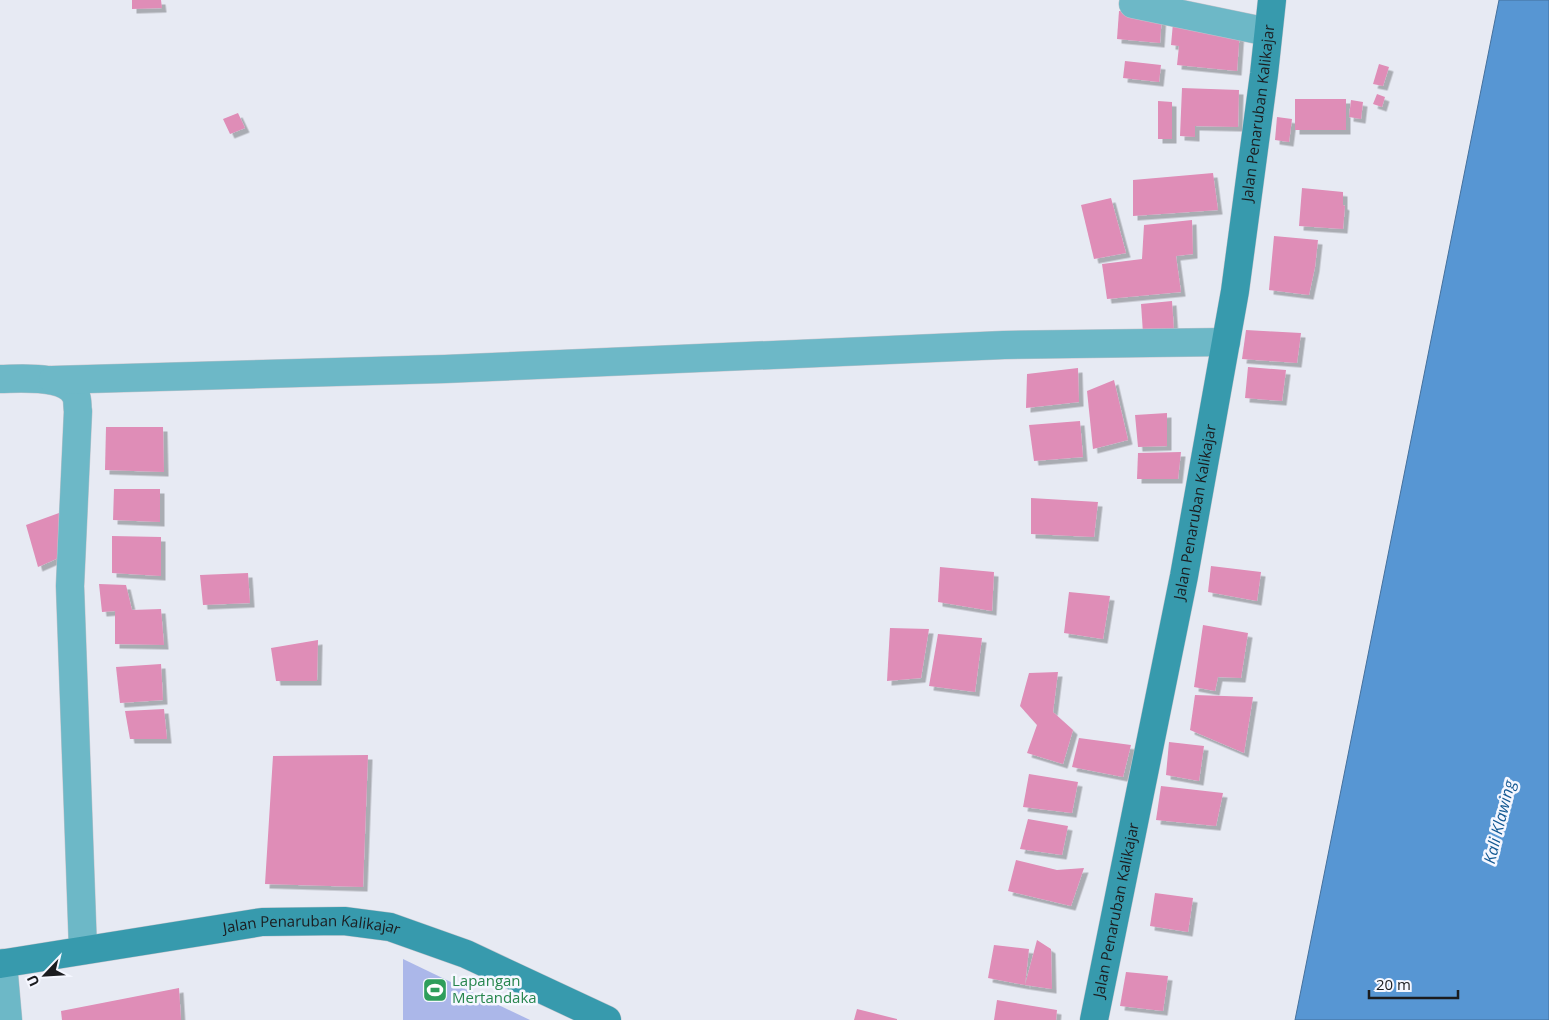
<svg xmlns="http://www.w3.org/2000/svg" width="1549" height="1020" font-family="'Open Sans',sans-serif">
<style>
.green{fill:#abb7e9}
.water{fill:#5796d3;stroke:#45719d}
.building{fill:#df8db7;filter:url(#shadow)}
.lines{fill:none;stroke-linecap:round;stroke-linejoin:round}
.street-casing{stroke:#c2c5cd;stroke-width:29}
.secondary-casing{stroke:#c2c5cd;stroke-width:29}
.street{stroke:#6db8c7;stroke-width:28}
.secondary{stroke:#379aad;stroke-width:28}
.labels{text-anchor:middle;stroke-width:5;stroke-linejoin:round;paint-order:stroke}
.street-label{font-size:15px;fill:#1b1c1f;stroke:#f5f7ff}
.leisure-label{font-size:15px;fill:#27864d;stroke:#f5f7ff;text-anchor:start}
.water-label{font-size:16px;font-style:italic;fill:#135892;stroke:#f5f7ff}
</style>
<defs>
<filter id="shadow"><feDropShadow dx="4.5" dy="4.5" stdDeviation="0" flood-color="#0004"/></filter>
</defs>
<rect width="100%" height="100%" fill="#e7eaf3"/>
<path class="green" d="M403,959L530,1020H403Z"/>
<path class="water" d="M1499,0H1549V1020H1295Z"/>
<g class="building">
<path d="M132,0H161L162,8L132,9Z"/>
<path d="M1119,11L1162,14L1160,43L1117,39Z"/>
<path d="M1173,23L1240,30L1237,71L1177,65L1179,46L1171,45Z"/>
<path d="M1125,61L1161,65L1159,82L1123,78Z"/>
<path d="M1379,64L1389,67L1383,86L1373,84Z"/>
<path d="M1182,88L1239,90L1238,127L1195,126V137L1180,136Z"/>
<path d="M1377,94L1385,97L1382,107L1373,104Z"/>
<rect x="1295" y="99" width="51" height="31"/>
<path d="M1351,100L1363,102L1361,119L1349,117Z"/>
<path d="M1158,101L1172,102V139H1158Z"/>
<path d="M238,113L245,128L230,134L223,119Z"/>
<path d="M1277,117L1292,119L1289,142L1275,140Z"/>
<path d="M1213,173L1218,210L1133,216V180Z"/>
<path d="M1302,188L1343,192V205L1345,206L1343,229L1299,226Z"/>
<path d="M1111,198L1126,253L1094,259L1081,205Z"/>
<path d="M1192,220L1193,254L1176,256L1181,292L1107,299L1102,264L1142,259L1144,225Z"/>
<path d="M1274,236L1318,240L1315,267L1309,295L1269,290Z"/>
<path d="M1172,301L1174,332L1143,333L1141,304Z"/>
<path d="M1246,330L1301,333L1297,363L1242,359Z"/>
<path d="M1248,367L1286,370L1282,401L1245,398Z"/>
<path d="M1078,368L1079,402L1026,408L1027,374Z"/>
<path d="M1114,380L1128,440L1093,449L1087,391Z"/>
<path d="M1167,413V446L1138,447L1135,415Z"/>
<path d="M1080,421L1083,457L1034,461L1029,425Z"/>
<path d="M106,427H163L164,472L105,470Z"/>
<path d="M1181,452L1178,479H1137L1138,453Z"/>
<path d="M114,489H160V522L113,520Z"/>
<path d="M1031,498L1098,502L1094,537L1031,534Z"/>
<path d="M59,513L72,552L38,567L26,525Z"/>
<path d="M112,536L161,537V576L112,573Z"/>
<path d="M1211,566L1261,572L1257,601L1208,592Z"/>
<path d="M940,567L994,572L992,611L938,602Z"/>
<path d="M248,573L250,603L203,605L200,575Z"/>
<path d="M99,584L126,585L132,610L161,609L164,645L115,644V611L102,612Z"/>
<path d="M1069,592L1110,596L1103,639L1064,633Z"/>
<path d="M1203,625L1248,633L1241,678L1218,677L1215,691L1194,687Z"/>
<path d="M890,628L929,629L921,678L887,681Z"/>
<path d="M938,634L982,638L975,692L929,686Z"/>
<path d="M318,640L317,681H276L271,648Z"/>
<path d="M161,664L163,700L120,703L116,667Z"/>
<path d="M1058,672L1053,712L1073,730L1063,764L1027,753L1037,725L1020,706L1029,673Z"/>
<path d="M1195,695L1253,697L1244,753L1190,730Z"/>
<path d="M164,709L167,739H130L125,711Z"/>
<path d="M1079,738L1131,745L1123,777L1072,767Z"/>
<path d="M1169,742L1204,746L1199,781L1166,775Z"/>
<path d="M368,755L363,887L265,884L273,756Z"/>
<path d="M1029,774L1078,782L1072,813L1023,807Z"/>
<path d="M1161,786L1223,793L1216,826L1156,820Z"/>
<path d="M1028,819L1068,826L1062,855L1020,849Z"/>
<path d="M1016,860L1057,870L1084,868L1071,906L1008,891Z"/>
<path d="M1155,893L1193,898L1188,932L1150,926Z"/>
<path d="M1037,940L1051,949L1052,989L1025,985L988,978L994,945L1029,949L1025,985Z"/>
<path d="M1126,972L1168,976L1163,1011L1120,1006Z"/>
<path d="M179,988L181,1020H62L61,1011Z"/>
<path d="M997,1000L1057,1010L1056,1020H994Z"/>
<path d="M857,1009L897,1019V1020H854Z"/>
</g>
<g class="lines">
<defs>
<g id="street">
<path d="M1133,4L1268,32"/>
<path d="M0,379C20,379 66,374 76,396C78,400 77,407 78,411L70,586L83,950"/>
<path d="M53,380L445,369L1004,345L1226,342"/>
<path d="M3,963L8,1020"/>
</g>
<g id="secondary">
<path id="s1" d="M0,964L262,922L344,921L390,927L466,954L607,1020"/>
<path id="s2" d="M1094,1020L1184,576L1235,291L1264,74L1272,0"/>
</g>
</defs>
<use href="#street" class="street-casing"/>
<use href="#secondary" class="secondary-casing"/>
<use href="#street" class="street"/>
<use href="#secondary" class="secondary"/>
</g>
<defs>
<symbol id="stadium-square" viewBox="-11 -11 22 22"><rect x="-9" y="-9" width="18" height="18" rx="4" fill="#2e9e5b" stroke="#f5f7ff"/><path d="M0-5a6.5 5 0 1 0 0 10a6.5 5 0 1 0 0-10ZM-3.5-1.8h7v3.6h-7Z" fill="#fff"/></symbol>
</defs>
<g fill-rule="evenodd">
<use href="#stadium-square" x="421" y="976" width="28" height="28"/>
</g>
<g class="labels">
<g class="street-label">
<text dy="5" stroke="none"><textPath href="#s2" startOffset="922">Jalan Penaruban Kalikajar</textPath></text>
<text dy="5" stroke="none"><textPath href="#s2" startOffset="518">Jalan Penaruban Kalikajar</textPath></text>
<text dy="5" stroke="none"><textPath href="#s2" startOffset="112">Jalan Penaruban Kalikajar</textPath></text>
<text dy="5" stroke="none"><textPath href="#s1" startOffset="315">Jalan Penaruban Kalikajar</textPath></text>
</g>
<g class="leisure-label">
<text x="452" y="986">Lapangan<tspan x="452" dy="17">Mertandaka</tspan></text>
</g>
<g class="water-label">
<text transform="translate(1499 822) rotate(-76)" y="6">Kali Klawing</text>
</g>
</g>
<g transform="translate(45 975) rotate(245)" stroke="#f5f7ff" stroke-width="4" paint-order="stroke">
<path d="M0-4L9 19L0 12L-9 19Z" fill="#1b1c1f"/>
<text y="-8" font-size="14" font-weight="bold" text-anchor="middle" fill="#1b1c1f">U</text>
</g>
<path d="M1369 990v8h89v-8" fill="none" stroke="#1b1c1f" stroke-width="2.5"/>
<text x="1376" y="990" font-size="15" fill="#1b1c1f" stroke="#f5f7ff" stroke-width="4" paint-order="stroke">20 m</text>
</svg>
